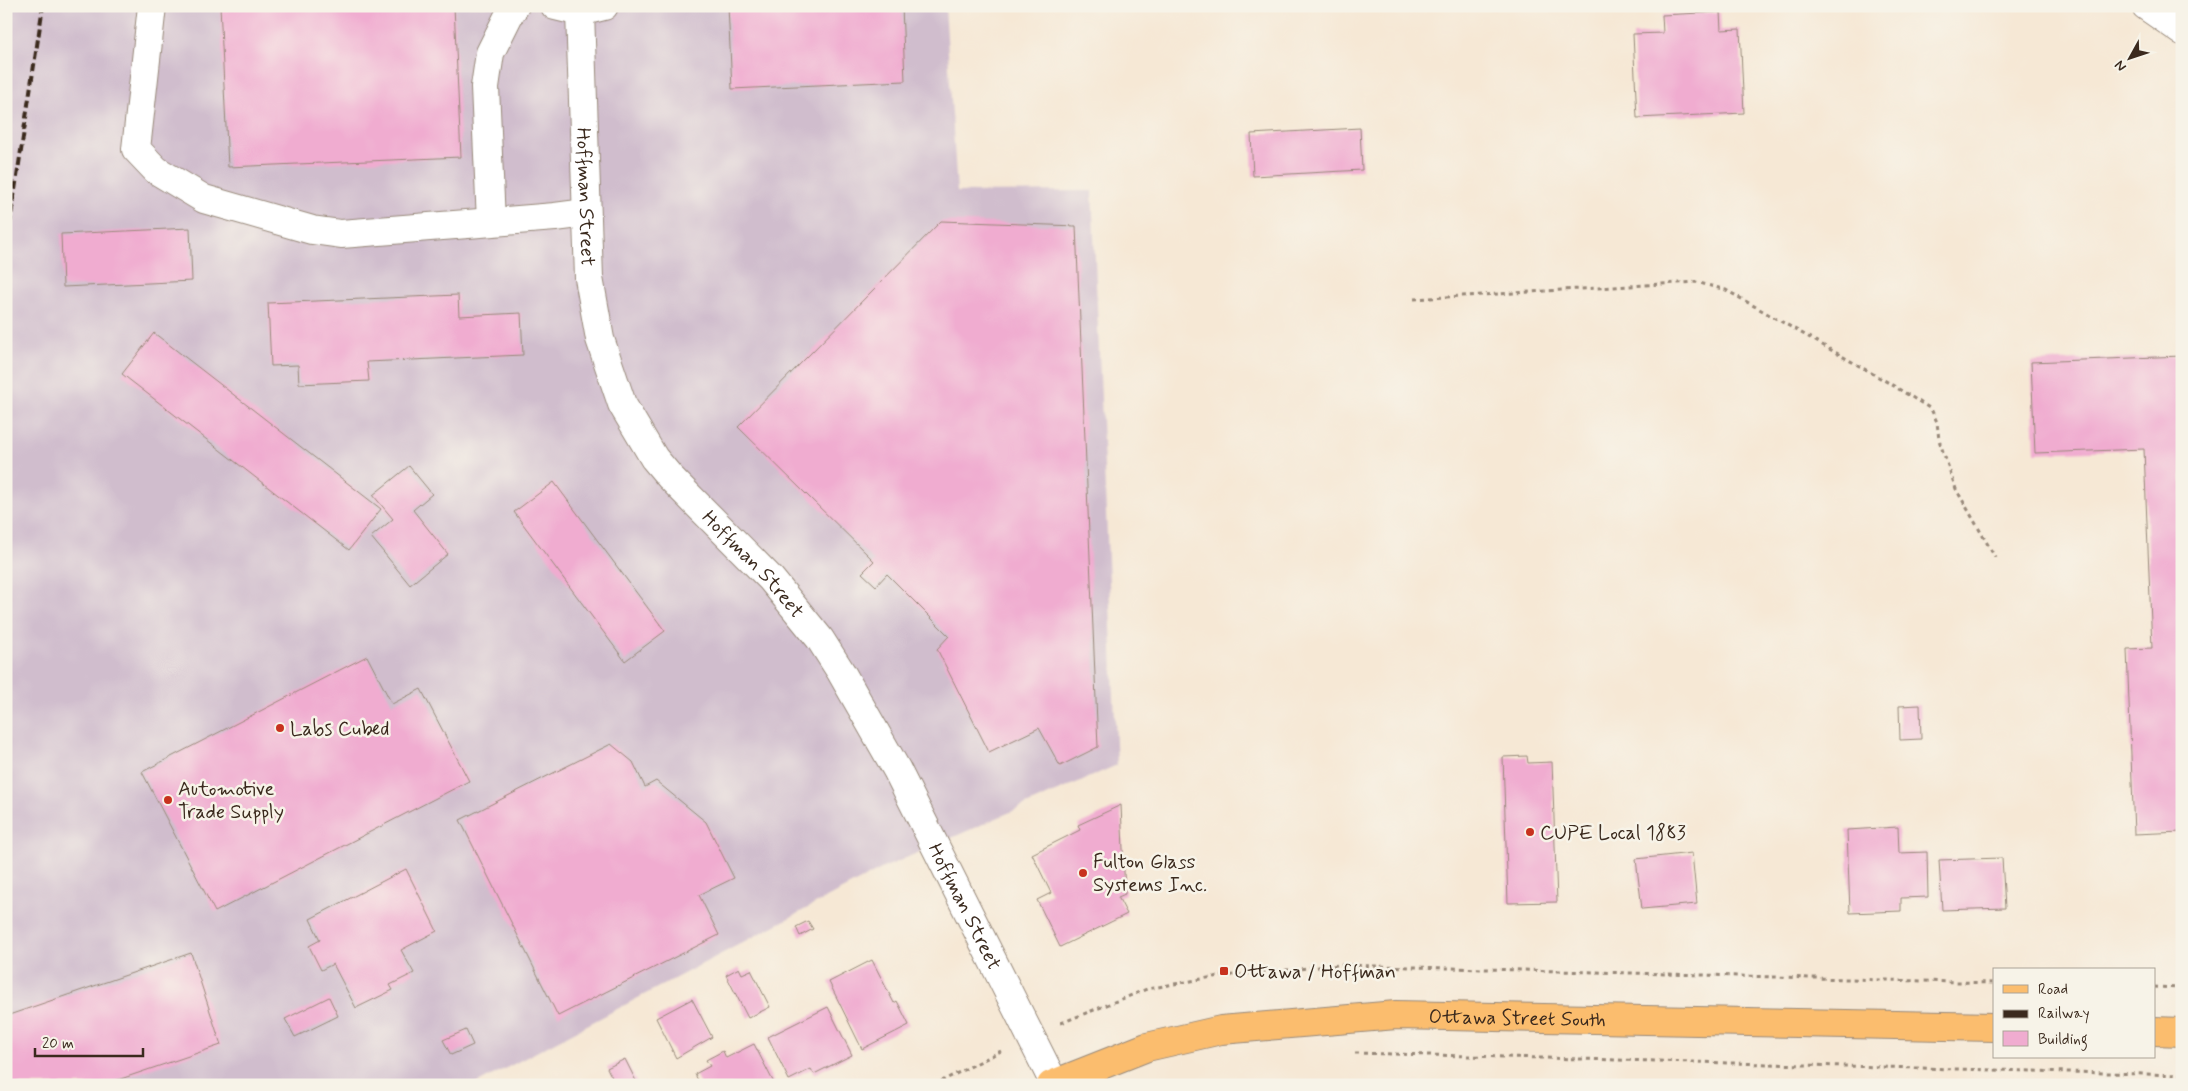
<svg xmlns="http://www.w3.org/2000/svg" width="2188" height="1091" font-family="Mynerve,sans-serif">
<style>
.industrial{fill:#d0bdcd}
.building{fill:#f0acd0}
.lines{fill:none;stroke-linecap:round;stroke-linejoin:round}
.minor-casing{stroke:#98897a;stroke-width:30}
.major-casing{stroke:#98897a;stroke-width:30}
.path{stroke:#98897a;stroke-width:3;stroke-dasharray:4 4;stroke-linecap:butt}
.minor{stroke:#fff;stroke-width:28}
.major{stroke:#fbbd6e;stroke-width:28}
.rail{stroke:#3b2a1e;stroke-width:4;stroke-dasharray:8 4;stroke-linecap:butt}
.poi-dot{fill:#c8321e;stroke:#f7f3e8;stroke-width:2}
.labels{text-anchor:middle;stroke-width:5;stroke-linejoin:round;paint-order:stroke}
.street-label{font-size:20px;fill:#3b2a1e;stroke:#f7f3e8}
.poi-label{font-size:20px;fill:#3b2a1e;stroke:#f7f3e8;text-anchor:start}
</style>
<rect width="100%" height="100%" fill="#f7f3e8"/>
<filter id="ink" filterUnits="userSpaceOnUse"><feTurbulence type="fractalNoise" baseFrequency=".02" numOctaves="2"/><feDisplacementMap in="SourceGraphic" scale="10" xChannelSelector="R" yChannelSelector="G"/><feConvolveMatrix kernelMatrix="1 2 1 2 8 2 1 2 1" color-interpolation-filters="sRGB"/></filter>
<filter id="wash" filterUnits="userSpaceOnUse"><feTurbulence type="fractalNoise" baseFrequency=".0096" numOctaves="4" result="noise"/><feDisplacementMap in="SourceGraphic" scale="20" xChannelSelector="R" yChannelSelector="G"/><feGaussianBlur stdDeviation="1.12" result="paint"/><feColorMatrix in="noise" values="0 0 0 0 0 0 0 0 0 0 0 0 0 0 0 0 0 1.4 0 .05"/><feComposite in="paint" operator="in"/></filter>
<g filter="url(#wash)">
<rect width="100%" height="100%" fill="#f6e8d5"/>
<path class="industrial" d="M6,6H945L957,192L1092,191L1117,765L883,868L474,1085H6Z"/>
<g id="blocks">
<g class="building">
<path d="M220,6H454L461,157L228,167Z"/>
<path d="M728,6H902L905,81L732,89Z"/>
<path d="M1720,12L1721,30L1740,29L1744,113L1637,118L1633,34L1663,33L1662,15Z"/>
<path d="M1360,128L1362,170L1253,176L1251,134Z"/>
<path d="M941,221L1076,226L1098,747L1060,766L1039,728L989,752L937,649L949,636L887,574L876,586L862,573L874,561L738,427Z"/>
<path d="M190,228L192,281L63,287L61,234Z"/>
<path d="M458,295L459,316L521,313L523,355L367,362L369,381L299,384L298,365L271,366L268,303Z"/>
<path d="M154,333L381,509L349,550L122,374Z"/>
<path d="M2182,356V832L2134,834L2127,649L2152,648L2144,449L2035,453L2031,362Z"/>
<path d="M409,466L432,494L413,510L448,554L410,585L371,537L393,519L373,495Z"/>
<path d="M554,482L665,631L625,661L514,512Z"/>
<path d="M367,656L392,704L421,689L469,781L215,912L142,772Z"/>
<path d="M1920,705L1921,739L1900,740L1899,706Z"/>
<path d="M611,744L633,762L645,787L656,781L706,822L734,878L699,895L719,935L558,1016L460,820Z"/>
<path d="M1527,756L1528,763L1552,762L1557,902L1508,903L1503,757Z"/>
<path d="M1121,805L1125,894L1118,897L1127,914L1060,947L1037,900L1051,893L1032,854L1080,830L1078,825Z"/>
<path d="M1898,827L1899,853L1927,852L1928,897L1901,898V911L1850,913L1847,830Z"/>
<path d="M1692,853L1697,904L1642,909L1636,859Z"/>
<path d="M2002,858L2005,908L1942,910L1939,860Z"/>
<path d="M406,869L437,931L401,950L414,973L390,985L393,990L356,1008L333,964L321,970L309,946L320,940L310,919Z"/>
<path d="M808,921L813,929L800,936L796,927Z"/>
<path d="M191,953L221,1045L103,1085H6V1016Z"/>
<path d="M872,960L894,1003L897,1001L909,1025L862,1049L829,982Z"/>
<path d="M739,968L742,974L751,970L770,1007L748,1018L726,975Z"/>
<path d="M329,997L338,1016L295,1037L285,1019Z"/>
<path d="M692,999L712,1037L676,1058L656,1018Z"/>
<path d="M828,1007L852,1055L814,1074L811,1069L789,1080L768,1037Z"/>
<path d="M466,1030L473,1045L451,1055L443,1040Z"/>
<path d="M754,1044L775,1085H700L695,1074L710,1066L706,1060L723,1051L726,1058Z"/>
<path d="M625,1059L638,1085H616L607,1068Z"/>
</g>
</g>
</g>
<g filter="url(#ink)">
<use href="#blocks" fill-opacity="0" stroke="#98897a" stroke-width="1"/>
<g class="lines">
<defs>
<g id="minor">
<path d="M152,6L136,149L156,170L204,199L312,230L341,234L555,217L586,213"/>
<path d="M555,6L580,12L604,6"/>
<path d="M2146,6L2182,31"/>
<path id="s1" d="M580,12L589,278L600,339L622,404L654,458L670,477L771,579L820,639L841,672L897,770L1055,1085"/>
<path d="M491,222L485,87L490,53L509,15L515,6"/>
</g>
<g id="major">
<path d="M2154,1031L2182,1032"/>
<path id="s2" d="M1051,1085L1147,1047L1221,1030L1396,1015L1994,1027"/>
</g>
</defs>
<use href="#minor" class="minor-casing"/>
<use href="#major" class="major-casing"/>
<g class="path">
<path d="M1414,299L1696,282L1726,290L1889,383L1931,409L1937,422L1939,440L1956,489L1995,557"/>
<path d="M2154,987L2182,988"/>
<path d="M1061,1023L1147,989L1213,977L1340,965L1994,983"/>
<path d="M1355,1053L2182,1075"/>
<path d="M934,1085L1001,1051"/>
</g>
<use href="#minor" class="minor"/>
<use href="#major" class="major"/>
<path class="rail" d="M6,249L43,6"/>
</g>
</g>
<g class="poi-dot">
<circle cx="280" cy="728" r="5"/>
<circle cx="168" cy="800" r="5"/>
<circle cx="1530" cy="832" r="5"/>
<circle cx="1083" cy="873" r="5"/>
<rect x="1219" y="966" width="10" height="10" rx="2.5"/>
</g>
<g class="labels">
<g class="street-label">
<text dy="7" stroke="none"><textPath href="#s1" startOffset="185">Hoffman Street</textPath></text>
<text dy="7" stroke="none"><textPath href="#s1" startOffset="605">Hoffman Street</textPath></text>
<text dy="7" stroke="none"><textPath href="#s1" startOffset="1010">Hoffman Street</textPath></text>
<text dy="7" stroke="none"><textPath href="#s2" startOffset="476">Ottawa Street South</textPath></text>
</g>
<g class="poi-label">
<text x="290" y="735">Labs Cubed</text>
<text x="178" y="795">Automotive<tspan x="178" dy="23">Trade Supply</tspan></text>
<text x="1540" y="839">CUPE Local 1883</text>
<text x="1093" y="868">Fulton Glass<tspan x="1093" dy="23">Systems Inc.</tspan></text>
<text x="1234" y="978">Ottawa / Hoffman</text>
</g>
</g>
<rect width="2188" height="1091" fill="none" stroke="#f7f3e8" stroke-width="25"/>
<rect x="1993" y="968" width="162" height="90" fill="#f7f3e8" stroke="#aca397"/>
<rect x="2003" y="985" width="25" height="8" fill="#fbbd6e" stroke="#aca397"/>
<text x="2038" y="994" font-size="15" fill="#3b2a1e">Road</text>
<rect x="2003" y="1010" width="25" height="8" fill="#3b2a1e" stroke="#aca397"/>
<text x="2038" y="1018" font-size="15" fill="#3b2a1e">Railway</text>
<rect x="2003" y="1031" width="25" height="15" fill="#f0acd0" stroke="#aca397"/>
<text x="2038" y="1044" font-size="15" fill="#3b2a1e">Building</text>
<g transform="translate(2130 58) rotate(230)" stroke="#f7f3e8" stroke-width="4" paint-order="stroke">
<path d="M0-4L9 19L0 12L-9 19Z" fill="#3b2a1e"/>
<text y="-8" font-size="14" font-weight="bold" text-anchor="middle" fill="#3b2a1e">N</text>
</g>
<path d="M35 1048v8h108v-8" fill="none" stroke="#3b2a1e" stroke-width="2.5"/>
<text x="42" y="1048" font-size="15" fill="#3b2a1e" stroke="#f7f3e8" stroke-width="4" paint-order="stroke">20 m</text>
</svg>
